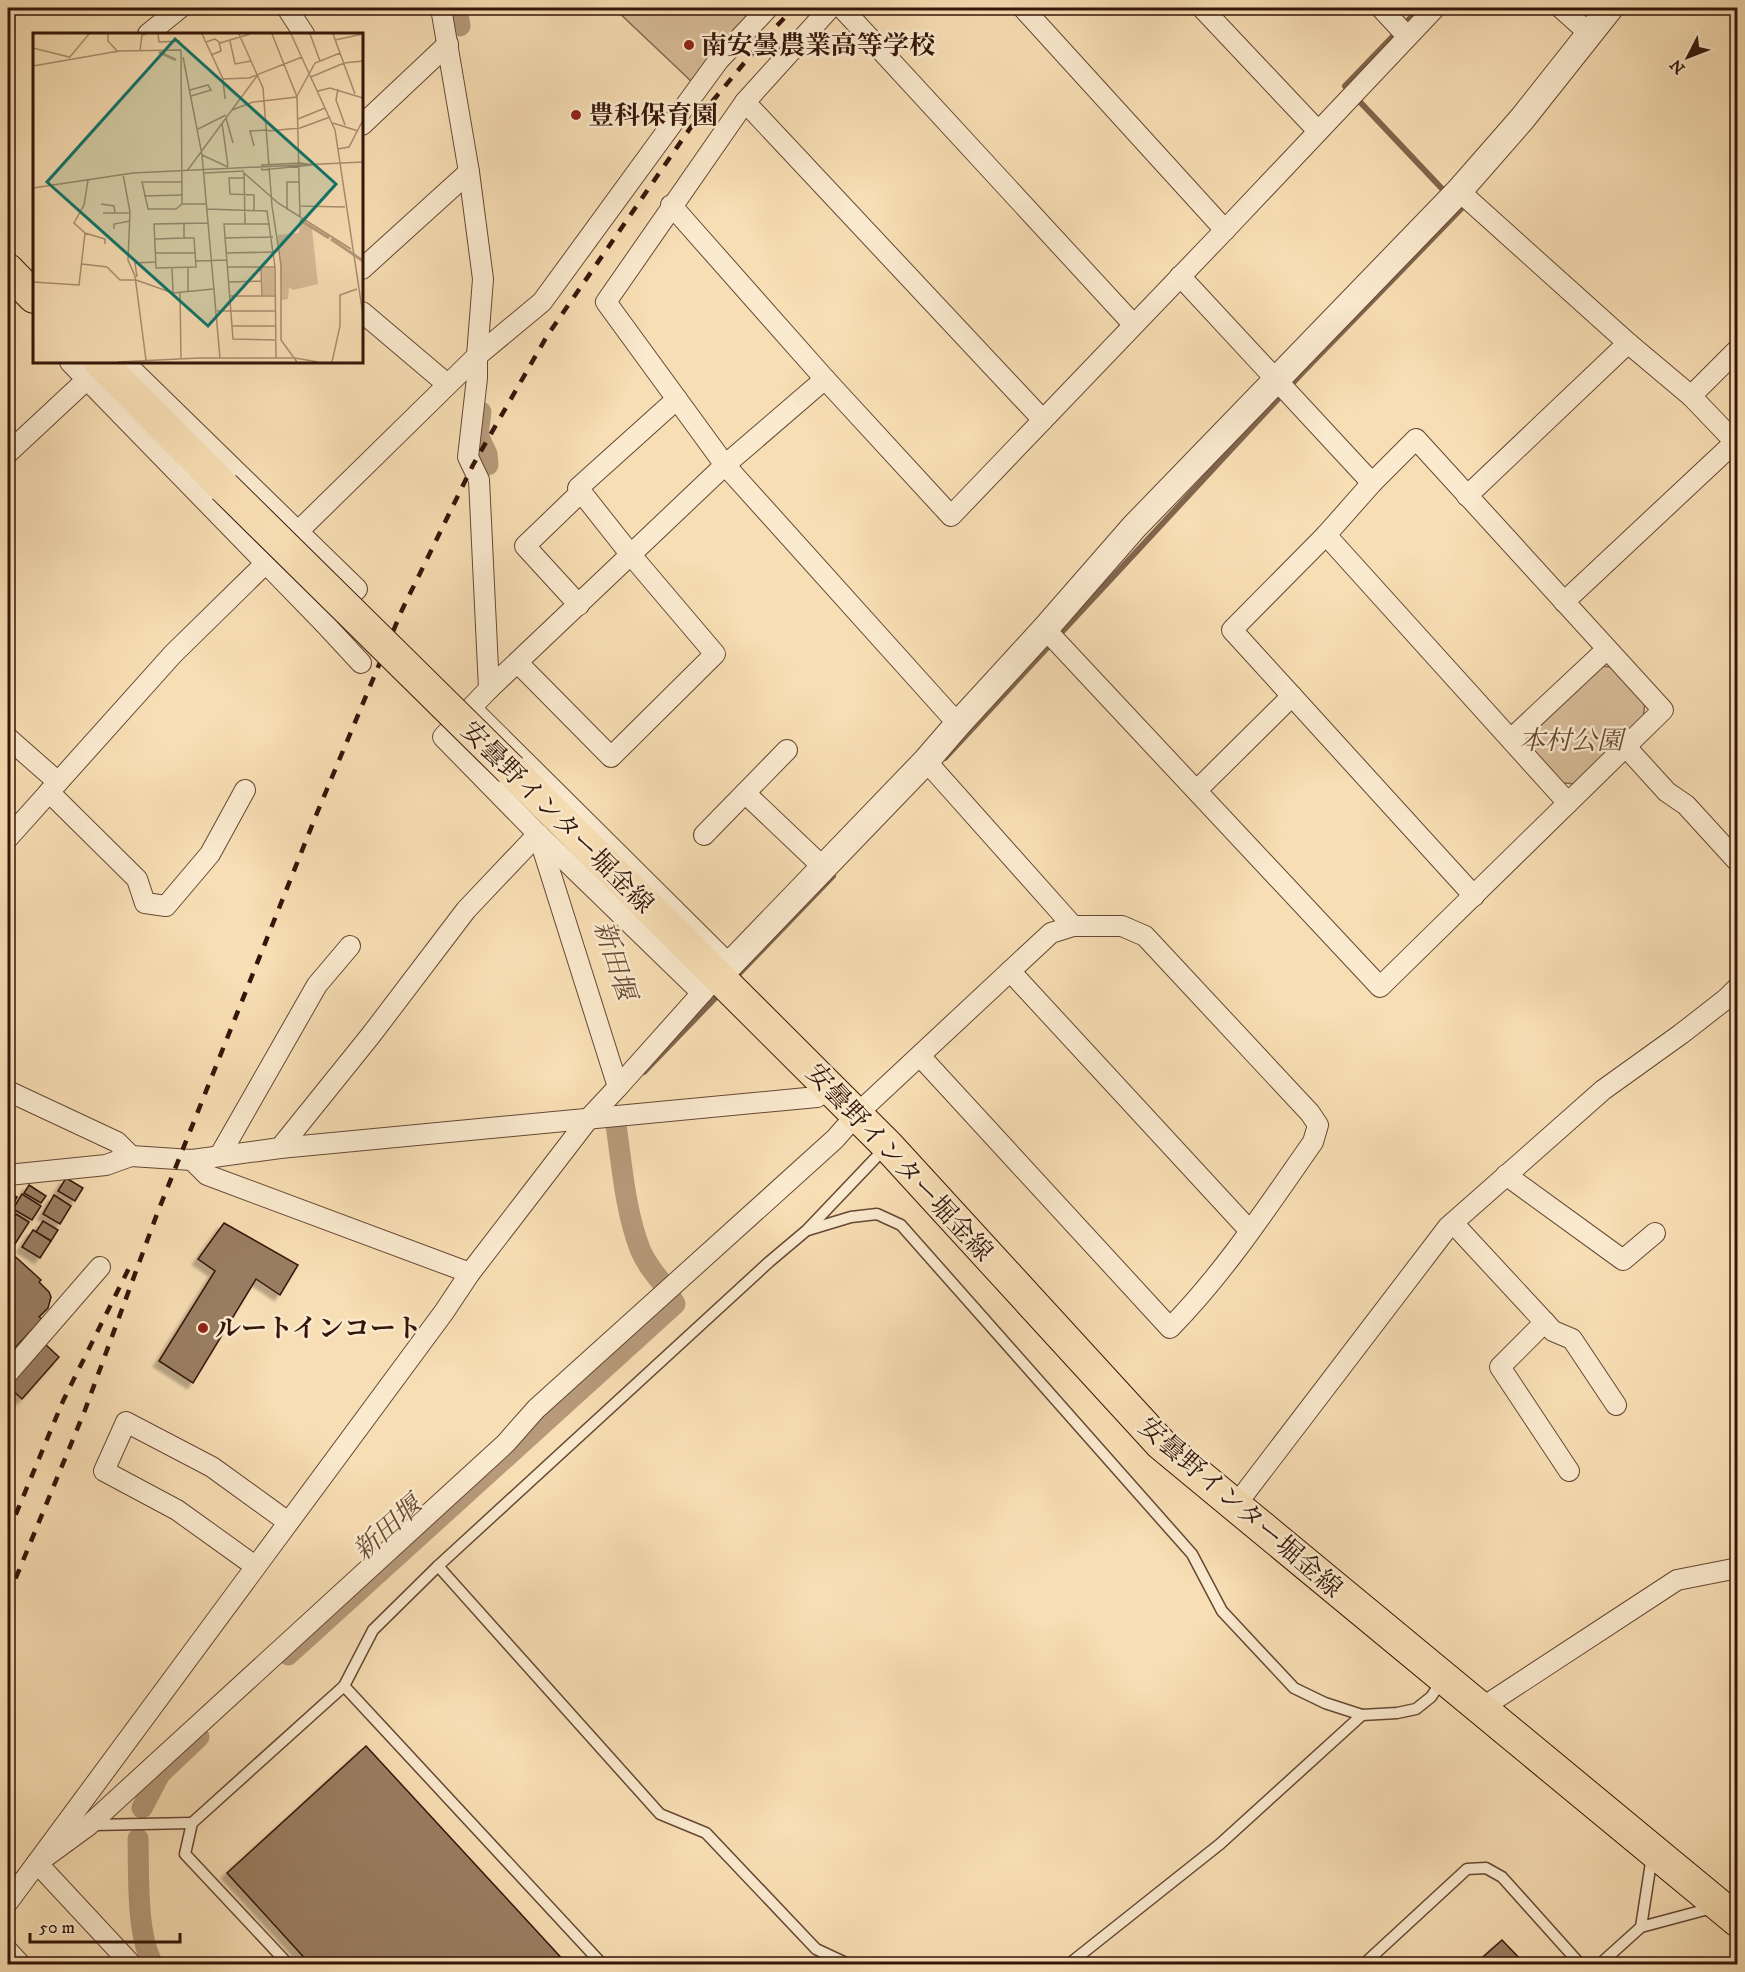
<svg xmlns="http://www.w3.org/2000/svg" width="1745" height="1972" font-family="'IM FELL DW Pica','Noto Serif JP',serif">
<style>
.green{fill:#d7bc97;stroke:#866850;stroke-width:1.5}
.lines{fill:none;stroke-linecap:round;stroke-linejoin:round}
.stream{stroke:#82654d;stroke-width:6}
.canal{stroke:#b69a7a;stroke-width:21}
.building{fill:#9a7e62;stroke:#351509;stroke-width:1.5;filter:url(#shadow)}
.service-casing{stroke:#664734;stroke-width:13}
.minor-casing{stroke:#664734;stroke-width:22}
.tertiary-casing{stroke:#664734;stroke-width:28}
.primary-casing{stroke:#351509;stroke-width:34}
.service{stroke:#faeace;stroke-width:10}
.minor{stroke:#faeace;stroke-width:20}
.tertiary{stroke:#faeace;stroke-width:26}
.primary{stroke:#f8deb4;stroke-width:32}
.rail{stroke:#351509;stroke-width:4.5;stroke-dasharray:10 10;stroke-linecap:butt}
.primary-bridge-casing{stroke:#351509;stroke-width:34;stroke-linecap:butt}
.primary-bridge{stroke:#f8deb4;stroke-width:32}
.poi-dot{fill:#8f2418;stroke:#faeace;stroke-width:2}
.labels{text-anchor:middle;stroke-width:5;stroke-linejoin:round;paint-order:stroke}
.poi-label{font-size:26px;font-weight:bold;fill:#351509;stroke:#faeace;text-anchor:start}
.park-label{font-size:26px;font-style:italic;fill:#664734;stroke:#faeace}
.street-label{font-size:26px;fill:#351509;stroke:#faeace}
.water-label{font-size:27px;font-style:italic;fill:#694a36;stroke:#faeace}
.inset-river{fill:none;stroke:#b69a7a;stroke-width:3}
.inset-road{fill:none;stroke:#aa8e70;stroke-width:1.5}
.view{fill:#0f766e;fill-opacity:0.15;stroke:#0f766e;stroke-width:3}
.inset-edge{fill:none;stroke:#351509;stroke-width:3}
</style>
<defs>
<filter id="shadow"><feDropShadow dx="-5.5" dy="5.5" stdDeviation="1.5" flood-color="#0004"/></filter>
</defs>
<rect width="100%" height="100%" fill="#f8deb4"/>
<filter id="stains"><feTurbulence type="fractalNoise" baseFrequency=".00333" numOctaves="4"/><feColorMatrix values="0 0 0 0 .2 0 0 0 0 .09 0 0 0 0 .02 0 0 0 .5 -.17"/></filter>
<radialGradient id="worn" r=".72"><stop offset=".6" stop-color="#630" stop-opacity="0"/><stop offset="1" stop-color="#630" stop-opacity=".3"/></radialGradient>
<g class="green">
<path d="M614,8H757L693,83Z"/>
<path d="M1600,666L1611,667L1645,703L1643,718L1576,784L1563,783L1527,743L1529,731Z"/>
</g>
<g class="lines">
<g class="stream">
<path d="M1420,8L1345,86L1447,194"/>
<path d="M945,758L1303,372L1461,209L1456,203"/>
<path d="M734,979L833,876"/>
<path d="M644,1072L720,993"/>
</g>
<g class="canal">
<path d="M457,8L460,26"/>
<path d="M481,412L478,435L487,454L488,465"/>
<path d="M616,1125C622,1165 625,1210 640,1249C645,1262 654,1273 663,1284"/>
<path d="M288,1655L675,1304L671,1297"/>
<path d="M142,1808L160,1774L199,1737"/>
<path d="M138,1839C139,1873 136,1935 153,1964"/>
</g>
</g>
<g class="building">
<path d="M66,1178L83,1188L75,1201L58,1191Z"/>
<path d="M29,1185L46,1196L41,1203L24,1193Z"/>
<path d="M8,1192L17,1197L8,1213Z"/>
<path d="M22,1194L41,1206L32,1220L13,1209Z"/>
<path d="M54,1195L71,1206L60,1224L43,1214Z"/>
<path d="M16,1214L29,1222L15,1244L8,1240L11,1231L8,1227Z"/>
<path d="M43,1221L58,1230L51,1241L36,1232Z"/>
<path d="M224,1223L298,1265L280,1295L256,1279L193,1383L159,1361L215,1271L198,1259Z"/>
<path d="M33,1230L51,1241L40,1258L22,1247Z"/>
<path d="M8,1250L41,1280L39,1282L49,1292L51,1297L48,1308L39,1317L42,1319L12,1351L8,1347V1314L14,1307L8,1308Z"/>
<path d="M45,1344L59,1357L22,1399L9,1387Z"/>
<path d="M366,1746L567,1964H310L227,1873Z"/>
<path d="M1502,1940L1525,1964H1475Z"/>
</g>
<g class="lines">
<defs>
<g id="service">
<path d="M808,1230L851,1217L877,1214L901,1225L1192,1554L1222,1611L1294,1688L1325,1703L1362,1715L1397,1713L1416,1709L1431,1697L1443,1679"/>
<path d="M438,1566L660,1814L706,1833L816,1949L848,1964"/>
<path d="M344,1686L602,1964"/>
<path d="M92,1825L192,1823"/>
<path d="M1641,1927L1652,1856"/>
<path d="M288,1964L185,1854L192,1823L344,1686L373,1630L438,1566L769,1262L807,1230L886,1147"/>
<path d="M1069,1964L1220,1844L1362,1715"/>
<path d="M1364,1964L1467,1869L1486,1868L1502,1877L1580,1964"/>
<path d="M1600,1964L1641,1927L1712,1908"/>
</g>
<g id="minor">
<path d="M287,8L304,34"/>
<path d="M441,8L469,172L483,279L477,356V378L468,457L479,480L489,689"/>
<path d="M830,8L745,102L606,302L725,465L958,724"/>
<path d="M842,8L1133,324"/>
<path d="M1023,8L1225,230"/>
<path d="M1202,8L1318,131"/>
<path d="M1381,8L1407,36"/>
<path d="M1561,8L1590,34"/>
<path d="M148,34L180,8"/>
<path d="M745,102L1043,420"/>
<path d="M362,125L448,44"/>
<path d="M1459,191L1628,343L1691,396L1735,442L1738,447"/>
<path d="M671,205L825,379L951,516L1225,230L1435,8"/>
<path d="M362,269L469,172"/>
<path d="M1180,276L1372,483"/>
<path d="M362,312L447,384"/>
<path d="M70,362L323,622L357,589L124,362"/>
<path d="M1691,396L1738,349"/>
<path d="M8,453L96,371"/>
<path d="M1467,496L1628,343"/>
<path d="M1326,535L1568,803"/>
<path d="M1564,602L1735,442"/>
<path d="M579,605L525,546L581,492"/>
<path d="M323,622L361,663"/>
<path d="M1045,629L1380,987L1663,710L1416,439L1372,483L1326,535L1232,630L1292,696L1197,790"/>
<path d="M518,663L611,757L715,654L631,555L578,488L677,399"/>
<path d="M1292,696L1474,896"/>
<path d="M471,708L730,965"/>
<path d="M8,738L58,782"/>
<path d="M1511,739L1607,649"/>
<path d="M1626,747L1667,792L1686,805L1738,862"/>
<path d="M49,792L137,879L145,903L166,906L210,854L245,790"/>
<path d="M745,793L824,868"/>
<path d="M704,835L787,750"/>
<path d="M8,838L173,654L477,356L542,302L718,61L768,8"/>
<path d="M1010,971L1250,1231"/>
<path d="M702,993L538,834L443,737L489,689L725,465L825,379"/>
<path d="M920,1056L1170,1328C1225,1272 1268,1206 1313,1142L1318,1125L1310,1113L1145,936L1122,926H1073"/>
<path d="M618,1087L710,984"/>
<path d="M8,1091L117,1142L131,1156"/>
<path d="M280,1148L371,1035L466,910L538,834"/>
<path d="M220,1155L317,985L350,946"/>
<path d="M192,1160L207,1175L470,1273"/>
<path d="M8,1175L106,1165L131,1156L192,1160L280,1148L817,1097L830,1087"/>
<path d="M1506,1175L1623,1260L1655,1233"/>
<path d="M1453,1223L1553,1331L1572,1339L1616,1405"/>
<path d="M1545,1322L1500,1367L1569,1471"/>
<path d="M8,1373L100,1267"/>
<path d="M1235,1506L1448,1227L1603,1090L1681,1034L1726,999L1738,987"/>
<path d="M255,1566L177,1510L104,1471L126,1422L212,1467L288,1522"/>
<path d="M1480,1709L1677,1580L1738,1568"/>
<path d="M37,1863L89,1825L506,1443L536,1409L835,1139L857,1114L1051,933L1073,926L926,761"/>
<path d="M37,1863L131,1964"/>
<path d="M8,1902L444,1312L470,1273L590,1117L618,1087L538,834"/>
<path d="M8,1951L20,1964"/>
</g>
<path id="tertiary" d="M719,976L926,761L958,724L1045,629L1134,527L1459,191L1522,119L1610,8"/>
<g id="primary">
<path d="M8,270L34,297"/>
<path d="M100,362L224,487"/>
<path d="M511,770L888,1146L1161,1444L1738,1921"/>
</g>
</defs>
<use href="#service" class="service-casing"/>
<use href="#minor" class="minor-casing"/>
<use href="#tertiary" class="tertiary-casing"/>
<use href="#primary" class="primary-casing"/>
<use href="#service" class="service"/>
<use href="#minor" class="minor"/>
<use href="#tertiary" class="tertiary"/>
<use href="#primary" class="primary"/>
<g class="rail">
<path d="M8,1533L63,1401L131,1264"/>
<path d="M8,1597L85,1410L157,1214L317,813L402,610L473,465L547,336L691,127L765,38L794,8"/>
</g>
<defs>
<path id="primary-bridge" d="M224,487L511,770"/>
</defs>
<use href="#primary-bridge" class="primary-bridge-casing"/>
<use href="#primary-bridge" class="primary-bridge"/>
</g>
<g class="poi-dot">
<circle cx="689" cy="45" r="6"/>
<circle cx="576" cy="115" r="6"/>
<circle cx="203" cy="1328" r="6"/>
</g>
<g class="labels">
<g class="poi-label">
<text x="701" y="54">南安曇農業高等学校</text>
<text x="588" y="124">豊科保育園</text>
<text x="215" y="1337">ルートインコート</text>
</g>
<g class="park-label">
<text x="1571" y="749">本村公園</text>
</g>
<g class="street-label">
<text transform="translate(558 817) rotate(45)" y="9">安曇野インター堀金線</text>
<text transform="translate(900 1162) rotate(47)" y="9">安曇野インター堀金線</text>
<text transform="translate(1241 1507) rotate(41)" y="9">安曇野インター堀金線</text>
</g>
<g class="water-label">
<text transform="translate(615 960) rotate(72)" y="9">新田堰</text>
<text transform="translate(387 1528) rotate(-42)" y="9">新田堰</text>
</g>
</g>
<g transform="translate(33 33)">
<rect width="330" height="330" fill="#f8deb4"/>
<path d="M267,188L279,196L285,251L260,257L256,254L255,266L249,267L245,202L266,200ZM229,235H241L242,262H230Z" fill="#d7bc97"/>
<path class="inset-river" d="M126,19L143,27M267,187L296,205M298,206L330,228"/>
<path class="inset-road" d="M75,1V8L85,19M125,1L126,9L147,8M169,1L190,46L216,45L269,24M206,1L230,55L239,173L248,232V307L264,329M239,1L264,64L267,184M258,1L302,97L330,282M277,1L287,28M300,1L322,61M302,7L330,1M197,8L202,31L218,28M173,9L182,6L186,9L188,18L178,22M187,10L217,1M0,15L36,24M148,17L149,171H173M107,18L109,2L114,1M150,24L169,122L195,134M36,25L56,1M0,33L86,18L148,17M278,44L311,30L330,28M190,46L192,66M305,56L303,67L312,92M157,57L175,52L178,57L158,63M285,58L297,55L330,65M264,63L282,30L307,20M199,77L220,69L264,64M193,85L200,110M265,86L292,75M189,90L195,133M300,90L325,98M165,96L193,82M235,98L267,95L297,84M221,113L217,98L235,97M305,116L316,114L330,87M169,122L187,325M268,130L279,132L229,137V132ZM154,138L224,43M211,139L212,191M171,140L211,138M211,140L245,170L318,216M90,141L97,179L95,227L102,243L113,327M211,145H196L197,161L221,162V177M0,155L100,140L330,129M111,163L150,162M68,171L81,173L82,180M149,171L143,176H115L109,149H149M266,173L312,174M174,176L234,178L242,234L243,325M254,177V149H266M70,180H97M151,191V205H161L163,234L123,235L121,191L175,190M237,191H191L200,306L242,307M81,196V191L97,188M52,200L72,206V211M192,205L240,204M122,206L151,205M122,220H162M193,220L241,219M163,228L194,227M49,231L74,234L87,247H103L140,260L180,256M139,234L140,260M155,234V259M194,234H242M228,234L229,263M104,244L102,230L123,229M0,249L46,252L52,200L41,190L51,172L55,147M196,249L228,248M147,260L148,325M197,263H243M184,278H243M199,293H243M84,329L166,325H262L285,329M299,329L307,293V262L324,256"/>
<path class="view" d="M142,6L303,151L175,293L14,149Z"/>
<rect width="330" height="330" class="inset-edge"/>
</g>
<rect width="1745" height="1972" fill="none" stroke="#f8deb4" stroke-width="30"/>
<rect x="9" y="9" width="1727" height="1954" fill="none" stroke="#351509" stroke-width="3"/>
<rect x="15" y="15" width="1715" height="1942" fill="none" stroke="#351509" stroke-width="1.5"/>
<g transform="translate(1688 57) rotate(228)" stroke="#faeace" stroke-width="4.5" paint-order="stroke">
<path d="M0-4.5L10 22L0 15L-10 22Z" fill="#351509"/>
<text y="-9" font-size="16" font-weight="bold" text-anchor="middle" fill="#351509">N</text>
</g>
<path d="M30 1933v9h150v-9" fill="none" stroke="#351509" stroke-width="3"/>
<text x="39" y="1933" font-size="18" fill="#351509" stroke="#faeace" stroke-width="4.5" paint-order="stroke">50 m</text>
<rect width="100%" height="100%" filter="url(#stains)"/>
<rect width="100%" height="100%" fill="url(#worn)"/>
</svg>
